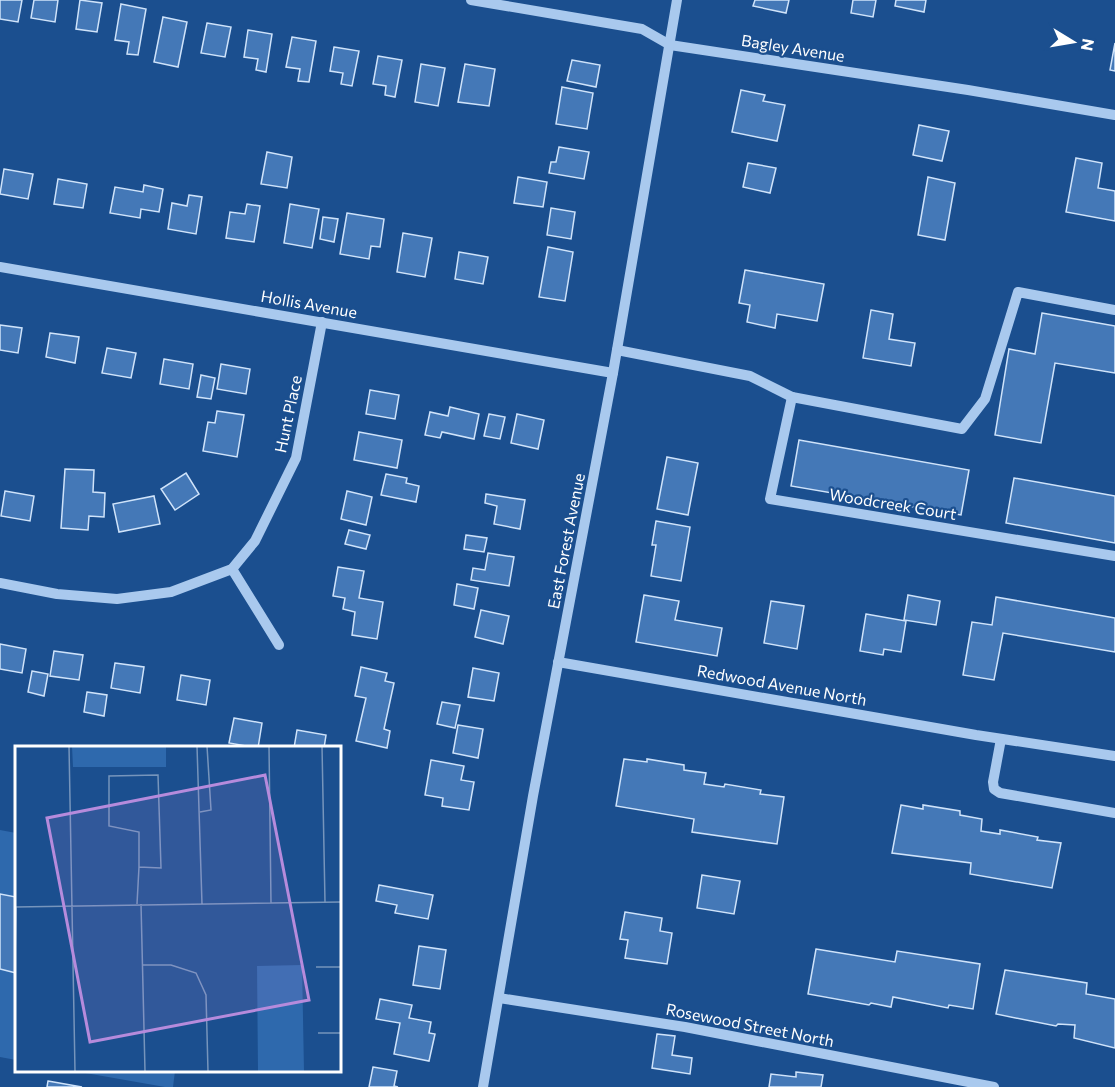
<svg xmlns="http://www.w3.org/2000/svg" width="1115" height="1087" font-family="Commissioner,sans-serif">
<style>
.green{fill:#2e69ad}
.building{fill:#4478b7;stroke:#cfe3fa;stroke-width:1.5}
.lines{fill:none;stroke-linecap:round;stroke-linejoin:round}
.minor{stroke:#a9c9ee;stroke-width:10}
.labels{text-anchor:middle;stroke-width:4.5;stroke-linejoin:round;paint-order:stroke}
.street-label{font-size:16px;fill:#fff;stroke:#1b4f8f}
.inset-road{fill:none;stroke:#7695bc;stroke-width:1.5}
.view{fill:#b68bdc;fill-opacity:0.15;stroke:#b68bdc;stroke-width:3}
.inset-edge{fill:none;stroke:#fff;stroke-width:3}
</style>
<rect width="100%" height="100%" fill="#1b4f8f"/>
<g class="green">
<path d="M0,830L16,833V1060L0,1057Z"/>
<path d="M74,1071L175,1070V1071L173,1087H165Z"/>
</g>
<g class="building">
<path d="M0,0H22L18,22L0,19Z"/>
<path d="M34,0H58L55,22L31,18Z"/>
<path d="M80,0L102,3L97,32L76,29Z"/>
<path d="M755,0H789L786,13L753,6Z"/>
<path d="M853,0H876L873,17L851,13Z"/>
<path d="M896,0H926L924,12L895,6Z"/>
<path d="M121,4L146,9L138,55L127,54L129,42L115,40Z"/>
<path d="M163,17L187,22L178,67L154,62Z"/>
<path d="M207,23L231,27L225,57L201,53Z"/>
<path d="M248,30L272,34L266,72L256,70L258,59L244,57Z"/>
<path d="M292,37L316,41L309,82L298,81L300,69L286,67Z"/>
<path d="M1115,43V71L1110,70Z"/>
<path d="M334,47L359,51L352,86L341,84L343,73L330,71Z"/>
<path d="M378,56L402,60L395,97L385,95L386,86L373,84Z"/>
<path d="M572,60L600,65L596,87L567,81Z"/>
<path d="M421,64L445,68L438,106L415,102Z"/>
<path d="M465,64L495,69L489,106L458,102Z"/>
<path d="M562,87L593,93L587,129L556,124Z"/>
<path d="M741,90L765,95L763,101L785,105L777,141L732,132Z"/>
<path d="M919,125L949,131L942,161L913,155Z"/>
<path d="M559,147L589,152L584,179L549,173L551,162H556Z"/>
<path d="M267,152L292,157L287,188L261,184Z"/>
<path d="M1076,158L1102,163L1098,188L1115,191V221L1066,212Z"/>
<path d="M748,163L776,168L770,193L743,187Z"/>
<path d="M4,169L33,174L28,199L0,194Z"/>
<path d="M518,177L547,182L543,207L514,203Z"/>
<path d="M928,177L955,183L945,240L918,235Z"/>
<path d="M58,179L87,184L83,208L54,204Z"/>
<path d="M144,185L163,189L159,212L141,209L140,218L110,213L115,187L143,192Z"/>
<path d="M189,195L202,197L196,234L168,229L172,203L187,206Z"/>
<path d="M247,204L260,206L254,242L226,238L230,212L245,214Z"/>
<path d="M290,204L319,209L312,248L284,243Z"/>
<path d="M551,208L575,212L571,239L547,235Z"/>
<path d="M347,213L384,219L380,247L371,246L369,259L340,254Z"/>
<path d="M323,217L338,219L334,242L320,239Z"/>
<path d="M403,233L432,238L425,277L397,272Z"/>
<path d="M548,247L573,252L565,301L539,297Z"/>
<path d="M459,252L488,257L483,284L455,279Z"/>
<path d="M745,270L824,284L817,321L777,314L775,328L747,322L750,305L739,303Z"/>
<path d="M871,310L893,314L889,339L915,343L911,366L863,358Z"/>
<path d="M1042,313L1115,326V373L1055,363L1041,443L995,435L1009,349L1035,354Z"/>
<path d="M0,325L22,328L18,353L0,350Z"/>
<path d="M50,333L79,337L75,363L46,357Z"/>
<path d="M107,348L136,353L131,378L102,373Z"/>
<path d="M164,359L193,364L189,389L160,384Z"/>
<path d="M221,364L250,369L246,394L217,389Z"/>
<path d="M201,375L215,378L211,399L197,397Z"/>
<path d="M370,390L399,395L395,419L366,414Z"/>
<path d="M450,407L479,414L474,439L442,432L440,438L425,435L430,412L448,416Z"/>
<path d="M217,411L244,415L237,457L203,451L208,422L215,423Z"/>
<path d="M489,414L505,417L500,439L484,436Z"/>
<path d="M517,414L544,420L538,449L511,443Z"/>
<path d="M359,432L402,440L397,468L354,460Z"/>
<path d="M799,440L969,470L961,515L791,486Z"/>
<path d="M667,457L698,463L688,515L657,509Z"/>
<path d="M65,469L94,470L93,492L105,493L104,517L89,516L88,530L61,528Z"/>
<path d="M186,473L199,494L175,510L161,489Z"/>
<path d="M386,474L407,478L406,483L419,486L416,502L381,495Z"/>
<path d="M1014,478L1115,496V543L1006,523Z"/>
<path d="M5,491L34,496L30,521L1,516Z"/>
<path d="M347,491L372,497L366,525L341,519Z"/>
<path d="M486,494L525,500L520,529L494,524L497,506L485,503Z"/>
<path d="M154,496L160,524L119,532L113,504Z"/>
<path d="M656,521L690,527L681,581L651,576L656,545H652Z"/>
<path d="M349,530L370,535L366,549L345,544Z"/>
<path d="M466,535L487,538L484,552L464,549Z"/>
<path d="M488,553L514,557L509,586L471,580L473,568L485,570Z"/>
<path d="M338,567L364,571L359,598L383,602L377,639L352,635L355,612L343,609L345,598L333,596Z"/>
<path d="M457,584L478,588L474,609L454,605Z"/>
<path d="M644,595L679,601L675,620L722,628L717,656L636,642Z"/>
<path d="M908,595L940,601L936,625L904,620Z"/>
<path d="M996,597L1115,618V652L1003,633L994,680L963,675L972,622L992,625Z"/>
<path d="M771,601L804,606L797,649L764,643Z"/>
<path d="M481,610L509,616L503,644L475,637Z"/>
<path d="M866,614L906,621L901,652L884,649L883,655L860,651Z"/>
<path d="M0,644L26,649L22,673L0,669Z"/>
<path d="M54,651L83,655L79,680L50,676Z"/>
<path d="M115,663L144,667L140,693L111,688Z"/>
<path d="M361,667L387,673L385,681L394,683L384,729L390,731L387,748L356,741L366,698L355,696Z"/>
<path d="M473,668L499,673L494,701L468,697Z"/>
<path d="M32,671L48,674L44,696L28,692Z"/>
<path d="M181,675L210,680L206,705L177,700Z"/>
<path d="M87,692L107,695L104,716L84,712Z"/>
<path d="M442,702L460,705L455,728L437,724Z"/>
<path d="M234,718L262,723L258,748L229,743Z"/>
<path d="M458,725L483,729L478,758L453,753Z"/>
<path d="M297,730L326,735L324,748H294Z"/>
<path d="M624,759L647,762V759L684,765V770L706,773L704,784L724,787L725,784L761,790L760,794L784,797L777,844L692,832L694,819L616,806Z"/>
<path d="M431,760L464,766L461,780L474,782L469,810L442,806L443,798L425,795Z"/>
<path d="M901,805L923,809V805L960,811V815L982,819L981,831L1000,834V830L1038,837L1037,840L1061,843L1052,888L970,874L971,863L892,853Z"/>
<path d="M702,875L740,881L734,914L697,908Z"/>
<path d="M379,885L433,895L428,919L395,913L397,905L376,901Z"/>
<path d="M0,894L16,897V973L0,969Z"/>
<path d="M625,912L662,918L660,931L672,933L667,964L625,958L628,940L620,939Z"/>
<path d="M419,946L446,950L440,989L413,985Z"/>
<path d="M816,949L895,962L897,951L980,964L973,1009L949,1005L948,1008L893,997L891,1007L871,1003L869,1005L808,994Z"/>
<path d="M1005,970L1087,983L1086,994L1115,999V1048L1074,1038L1075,1025L1058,1024L1056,1026L996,1014Z"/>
<path d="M380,999L412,1005L409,1018L431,1022L429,1033L435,1034L429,1061L394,1054L400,1023L376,1019Z"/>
<path d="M657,1034L675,1036L672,1055L692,1058L690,1074L652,1068Z"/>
<path d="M373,1067L397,1071L394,1086L398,1087H369Z"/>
<path d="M796,1072L823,1075L821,1087H769L771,1074L796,1077Z"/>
<path d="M48,1081L82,1087H47Z"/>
</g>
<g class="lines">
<g class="minor">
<path d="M471,0L642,29L670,45L968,90L1115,115"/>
<path d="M0,267L613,373"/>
<path d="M617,350L750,376L792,397L962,429L985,399L1018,292L1115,310"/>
<path d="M792,397L770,499L1115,556"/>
<path d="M232,569L279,645"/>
<path d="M0,583L57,594L117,599L171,592L232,569L255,541L296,458L322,322"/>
<path d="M558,662L976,735L1115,756"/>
<path d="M1001,739L993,782L994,789L1000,793L1115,813"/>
<path d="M499,998L685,1027L994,1087"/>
<path d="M483,1087L533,796L613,373L677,0"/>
</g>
</g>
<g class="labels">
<g class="street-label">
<text transform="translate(793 48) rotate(9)" y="6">Bagley Avenue</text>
<text transform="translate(309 304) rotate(10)" y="6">Hollis Avenue</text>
<text transform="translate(288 414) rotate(-78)" y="6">Hunt Place</text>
<text transform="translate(893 504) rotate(9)" y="6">Woodcreek Court</text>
<text transform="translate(566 541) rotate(-79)" y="6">East Forest Avenue</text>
<text transform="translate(782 685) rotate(10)" y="6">Redwood Avenue North</text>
<text transform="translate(750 1025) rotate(11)" y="6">Rosewood Street North</text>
</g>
</g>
<g transform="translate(15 746)">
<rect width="326" height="326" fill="#1b4f8f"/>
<path d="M57,0H151V21H58ZM287,219L289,325H243L242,220Z" fill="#2e69ad"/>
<path class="inset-road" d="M54,0L60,325M182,0L187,158M254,0L256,157M307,0L310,156M185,66L196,64L192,0M122,158L124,121L146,122L143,29L94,30V80L124,86V121M126,158L130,325M0,161L326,156M0,216L1,161M127,219H156L181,227L191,249L193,325M301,221H326M303,287H326"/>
<path class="view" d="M250,29L294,254L75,296L32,72Z"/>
<rect width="326" height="326" class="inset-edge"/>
</g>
<g transform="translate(1073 42) rotate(101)" stroke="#1b4f8f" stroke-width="4.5" paint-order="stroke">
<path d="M0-4.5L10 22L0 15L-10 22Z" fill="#ffffff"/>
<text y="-9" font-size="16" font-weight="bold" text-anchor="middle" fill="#ffffff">N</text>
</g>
</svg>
